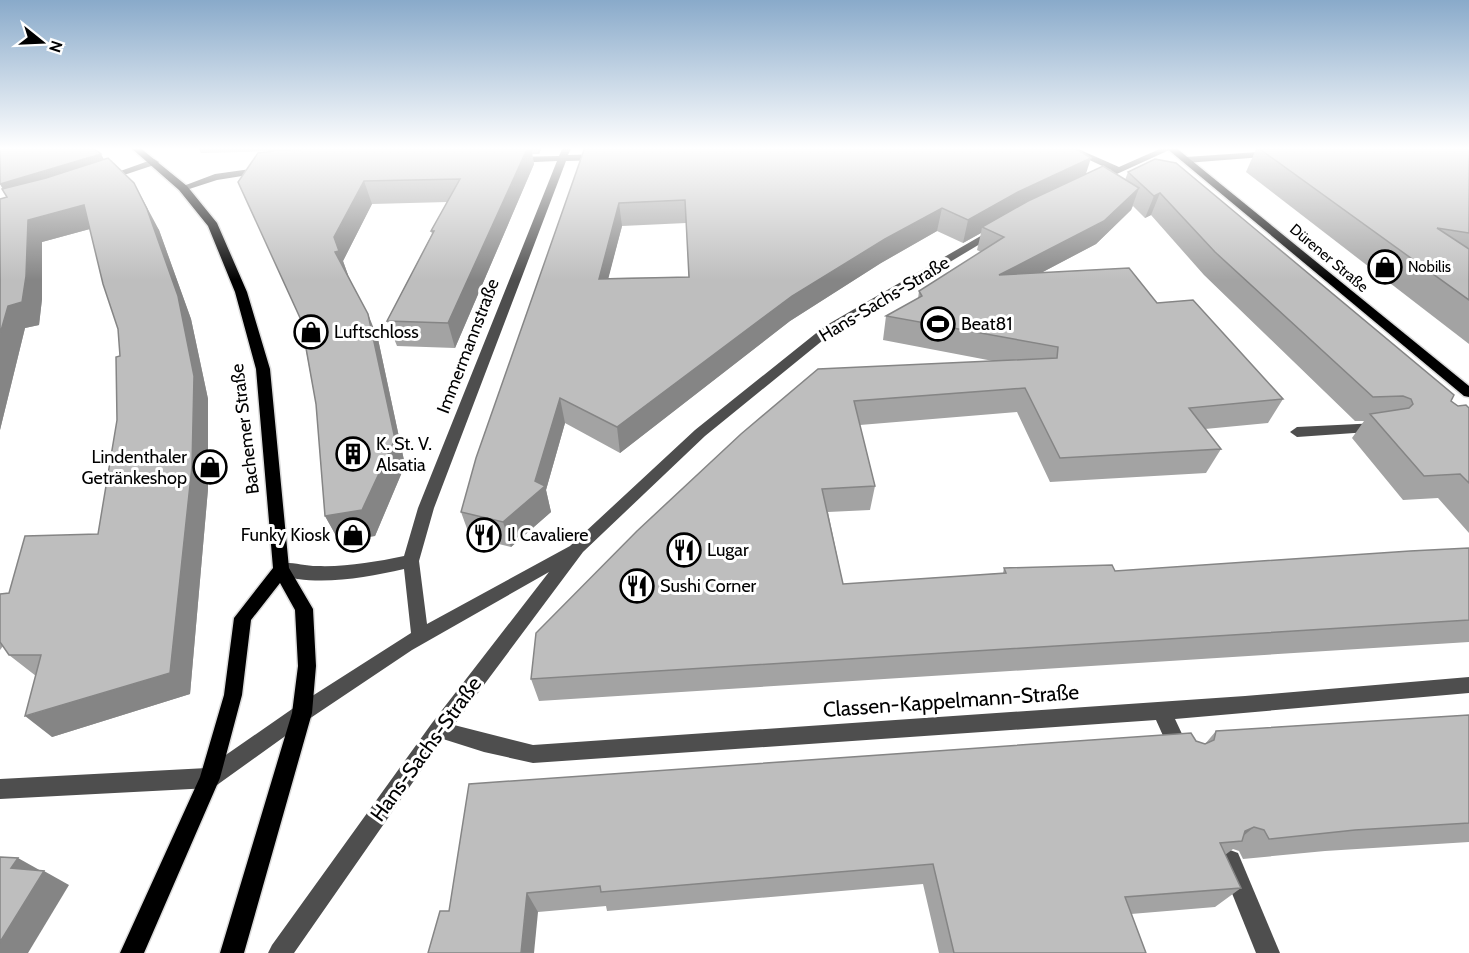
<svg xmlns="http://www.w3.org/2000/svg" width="1469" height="953" font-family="Cabin,sans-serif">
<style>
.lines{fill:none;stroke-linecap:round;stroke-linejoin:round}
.major-casing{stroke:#dbdbdb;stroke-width:3}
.minor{fill:#4e4e4e;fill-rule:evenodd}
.major{fill:#000;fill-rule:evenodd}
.wall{fill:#a3a3a3;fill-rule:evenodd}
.shaded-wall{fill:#858585}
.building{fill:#bebebe;stroke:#858585;stroke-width:1.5;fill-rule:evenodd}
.labels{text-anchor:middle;stroke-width:6;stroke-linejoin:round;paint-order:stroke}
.far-street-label{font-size:15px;fill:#000;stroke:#fff}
.far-poi-label{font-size:15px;fill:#000;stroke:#fff;text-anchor:start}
.street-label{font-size:18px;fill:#000;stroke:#fff}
.poi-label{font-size:18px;fill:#000;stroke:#fff;text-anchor:start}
.near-street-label{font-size:21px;fill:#000;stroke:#fff}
</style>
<rect width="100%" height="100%" fill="#fff"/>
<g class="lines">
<defs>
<g id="major">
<path d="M130,147H139L187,186L217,223L247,292L270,369L289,568L313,609L316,666L312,713L244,953H220L292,713L298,666L295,610L280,583L251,620L242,695L220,778L144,953H120L200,777L224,695L234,618L273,568L256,369L235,292L208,226L179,190Z"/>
<path d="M1165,147H1175L1469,386V397L1464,396Z"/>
</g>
</defs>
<use href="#major" class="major-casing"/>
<g class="minor">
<path d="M563,147H572L568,155L600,154L605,157L600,160L566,161L434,508L419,561L427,624L570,546L695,430L825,326L991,230H999L1000,232L833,332L705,436L583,552L454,725L533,745L1245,696L1469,677V693L1175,719L1190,751L1187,758L1180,760L1173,758L1156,720L533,763L484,752L443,739L294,953H268L272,945L432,723L549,572L412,650L309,719L217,785L210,788L0,799V779L207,768L295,707L411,633L404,569C363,578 316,587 275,574L273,569L275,564C288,560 303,566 317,566C347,567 375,562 404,556L418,508L557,161L513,163L508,160L513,157L559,156Z"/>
<path d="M1164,147H1176L1097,183L1094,182V178L1111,170L1068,150L1076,148L1119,167Z"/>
<path d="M1272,151L1277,154L1275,156L1186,163L1181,160L1186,157Z"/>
<path d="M154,159L159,162L157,164L106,181L98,179Z"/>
<path d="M264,167L267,168V172L217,180L183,191L178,188L215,174Z"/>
<path d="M1378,423L1383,425L1385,428L1383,431L1297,437L1290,432L1297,427Z"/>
<path d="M1230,850L1238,853L1280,953H1256L1219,861L1222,853Z"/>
</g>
<use href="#major" class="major"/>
</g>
<g class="wall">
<path d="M0,147L101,154L104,160L159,230L191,319L208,399V489L190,694L52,737L36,676L9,655L3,646L0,650V594L9,593L98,534L117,420L120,356L118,329L90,229L42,242V299L39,325L25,328L0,430V199L7,197L0,184Z"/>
<path d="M198,147H542L539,154H532L534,164L455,348L397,346L387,321L432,234L431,231L447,202L372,204L343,261L348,275L378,339L405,465L375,536L339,541L325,516L316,404L269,151L201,153Z"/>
<path d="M585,147L1086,174L1125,180L1128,172L1155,159L1451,401L1458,406L1469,408V533L1438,498L1403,500L1352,438L1364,421H1355L1204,275L1151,215L1145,218L1133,206L1131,210L1096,244L1041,273L1157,303L1283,399L1268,423L1205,429L1221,449L1206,473L1050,482L1017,412L860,425L875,486L870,510L828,512L843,584L1003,573L1004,568L1115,571L1469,548V642L539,701L531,679L741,434L993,361L883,340L886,316L918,299L919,291L981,252L977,250L981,233L963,243L937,231L881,263L790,321L620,453L565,423L546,490L551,512L511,547L470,537L461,512ZM686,223L689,277L608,278L622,226Z"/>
<path d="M1257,147H1469V344L1246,172Z"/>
<path d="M1469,715V842L1325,851L1243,859L1239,851L1233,849L1225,855L1241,888L1215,907L1131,914L1146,953H939L923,884L607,911L606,906L538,912L449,911L1196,741L1205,744L1216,731Z"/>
</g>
<g class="shaded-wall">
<path d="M528,147H531L534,164L455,348L448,323Z"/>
<path d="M537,147H542L539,154Z"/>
<path d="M101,154L110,171L11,201L0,184Z"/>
<path d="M1091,158L1084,180L982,227L981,233L963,243L968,220L1018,192Z"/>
<path d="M364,181L372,204L343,261L348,275L345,276L335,252L334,237Z"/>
<path d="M134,183L159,230L191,319L208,399V489L190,694L52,737L25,716L170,673Z"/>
<path d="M1139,188L1131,210L1096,244L993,298L999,275Z"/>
<path d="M1160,193L1151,215L1145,218L1154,196Z"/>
<path d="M619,203L622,226L602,303L599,279Z"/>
<path d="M84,205L97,227L42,242V299L39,325L25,328L0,430V334L8,306L28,220Z"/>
<path d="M942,208L937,231L881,263L790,321L620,453L617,427L792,296L885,239Z"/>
<path d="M368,314L378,339L405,465L375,536L339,541L325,516Z"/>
<path d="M560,398L565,423L546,490L551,512L511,547L503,522L535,481Z"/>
<path d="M1254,827L1236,842L1245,831Z"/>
<path d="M18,858L43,872L11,868Z"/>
<path d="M44,871L69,885L28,953H0V942Z"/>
<path d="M527,893L538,912L534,953H521Z"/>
</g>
<g class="building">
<path d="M0,147H92L101,154L0,184Z"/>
<path d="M379,147H528L448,323L387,321L434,231H431L460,179L364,181L334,237L339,251L335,252L368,314L395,439L362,510L325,516L316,404L301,320L238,182L258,153L282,150Z"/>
<path d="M585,147H1073L1091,158L1018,192L968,220L942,208L885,239L792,296L617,427L560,398L535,481L545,486L503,522L461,512L476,458ZM685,200L689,277L599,279L619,203Z"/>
<path d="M1257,147H1469V233L1437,228L1469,249V300Z"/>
<path d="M108,158L134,183L147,209L178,296L194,376L192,466L170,673L25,716L41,655H9L0,642V594L9,593L25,536L98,534L117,420L116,357L120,356L118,329L103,284L84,205L28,220L26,276L22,302L8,306L0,334V199L7,197L2,189L46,178Z"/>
<path d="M1155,159L1176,163L1454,395L1451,401L1458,406L1466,405L1469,408V483L1460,474L1424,476L1370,414L1409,408L1413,404L1411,399L1403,396L1373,397L1215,252L1160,193L1154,196L1128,172Z"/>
<path d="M1103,166L1139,188L1104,221L999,275L1129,268L1157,303L1193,300L1283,399L1189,408L1221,449L1060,458L1025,388L854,401L875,486L822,489L843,584L1006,573L1004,568L1112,565L1115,571L1410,551L1469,548V620L531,679L536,633L637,531L741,434L818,369L1057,358L1058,347L886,316L922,296L919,291L1004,237L982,227L1028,201Z"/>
<path d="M1469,715V823L1355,830L1269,839L1264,830L1254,827L1245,831L1242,841L1220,843L1241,888L1125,897L1146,953H954L933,864L601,892L600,886L527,893L521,953H428L440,911H449L469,784L1191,733L1196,741L1205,744L1214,740L1216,731Z"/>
<path d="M0,857L18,858L11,868L44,871L0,942Z"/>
</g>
<linearGradient id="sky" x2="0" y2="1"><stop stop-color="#89aaca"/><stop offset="0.53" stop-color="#fff"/><stop offset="1" stop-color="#fff" stop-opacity="0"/></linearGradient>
<rect width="1469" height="280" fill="url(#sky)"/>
<defs>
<symbol id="shop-ring" viewBox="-11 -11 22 22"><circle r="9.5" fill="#fff" stroke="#000" stroke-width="1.5"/><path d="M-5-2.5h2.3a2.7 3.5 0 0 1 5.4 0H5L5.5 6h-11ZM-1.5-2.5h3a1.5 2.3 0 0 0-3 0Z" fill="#000"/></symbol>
<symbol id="stadium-ring" viewBox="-11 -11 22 22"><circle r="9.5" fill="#fff" stroke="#000" stroke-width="1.5"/><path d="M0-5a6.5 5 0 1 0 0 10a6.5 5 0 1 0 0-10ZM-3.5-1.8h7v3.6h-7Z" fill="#000"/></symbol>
<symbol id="building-ring" viewBox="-11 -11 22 22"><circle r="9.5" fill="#fff" stroke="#000" stroke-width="1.5"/><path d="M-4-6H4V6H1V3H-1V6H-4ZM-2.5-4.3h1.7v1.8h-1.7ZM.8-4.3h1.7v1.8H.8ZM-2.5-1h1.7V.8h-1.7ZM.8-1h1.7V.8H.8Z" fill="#000"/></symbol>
<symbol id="restaurant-ring" viewBox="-11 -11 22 22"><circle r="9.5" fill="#fff" stroke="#000" stroke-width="1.5"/><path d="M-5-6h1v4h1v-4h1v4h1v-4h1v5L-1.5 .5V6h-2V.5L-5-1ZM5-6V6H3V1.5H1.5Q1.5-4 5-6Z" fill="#000"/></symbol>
</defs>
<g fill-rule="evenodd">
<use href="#shop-ring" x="1366" y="248" width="38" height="38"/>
<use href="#stadium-ring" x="919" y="305" width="38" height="38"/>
<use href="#shop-ring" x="292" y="313" width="38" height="38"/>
<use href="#building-ring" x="334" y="435" width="38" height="38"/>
<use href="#shop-ring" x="191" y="448" width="38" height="38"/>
<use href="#shop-ring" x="334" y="516" width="38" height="38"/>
<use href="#restaurant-ring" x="465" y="516" width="38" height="38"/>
<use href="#restaurant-ring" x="665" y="531" width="38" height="38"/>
<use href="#restaurant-ring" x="618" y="567" width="38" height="38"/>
</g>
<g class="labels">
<g class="far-street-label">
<text transform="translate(1329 258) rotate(40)" y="5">Dürener Straße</text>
</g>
<g class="far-poi-label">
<text x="1408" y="272">Nobilis</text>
</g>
<g class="street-label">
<text transform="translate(884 299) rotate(-31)" y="6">Hans-Sachs-Straße</text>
<text transform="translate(468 346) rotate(-69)" y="6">Immermannstraße</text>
<text transform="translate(245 429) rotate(-97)" y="6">Bachemer Straße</text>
</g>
<g class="poi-label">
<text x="961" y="330">Beat81</text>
<text x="334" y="338">Luftschloss</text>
<text x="376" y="450">K. St. V.<tspan x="376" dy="21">Alsatia</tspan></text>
<text x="187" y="463" text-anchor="end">Lindenthaler<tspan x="187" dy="21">Getränkeshop</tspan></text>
<text x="330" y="541" text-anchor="end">Funky Kiosk</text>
<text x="507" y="541">Il Cavaliere</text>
<text x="707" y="556">Lugar</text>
<text x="660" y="592">Sushi Corner</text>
</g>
<g class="near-street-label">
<text transform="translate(951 701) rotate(-4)" y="7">Classen-Kappelmann-Straße</text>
<text transform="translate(426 749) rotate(-54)" y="7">Hans-Sachs-Straße</text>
</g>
</g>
<g transform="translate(42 42) rotate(108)" stroke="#ffffff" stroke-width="4.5" paint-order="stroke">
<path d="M0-4.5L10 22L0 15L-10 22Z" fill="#000000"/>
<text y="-9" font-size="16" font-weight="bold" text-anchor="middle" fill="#000000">N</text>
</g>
</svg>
